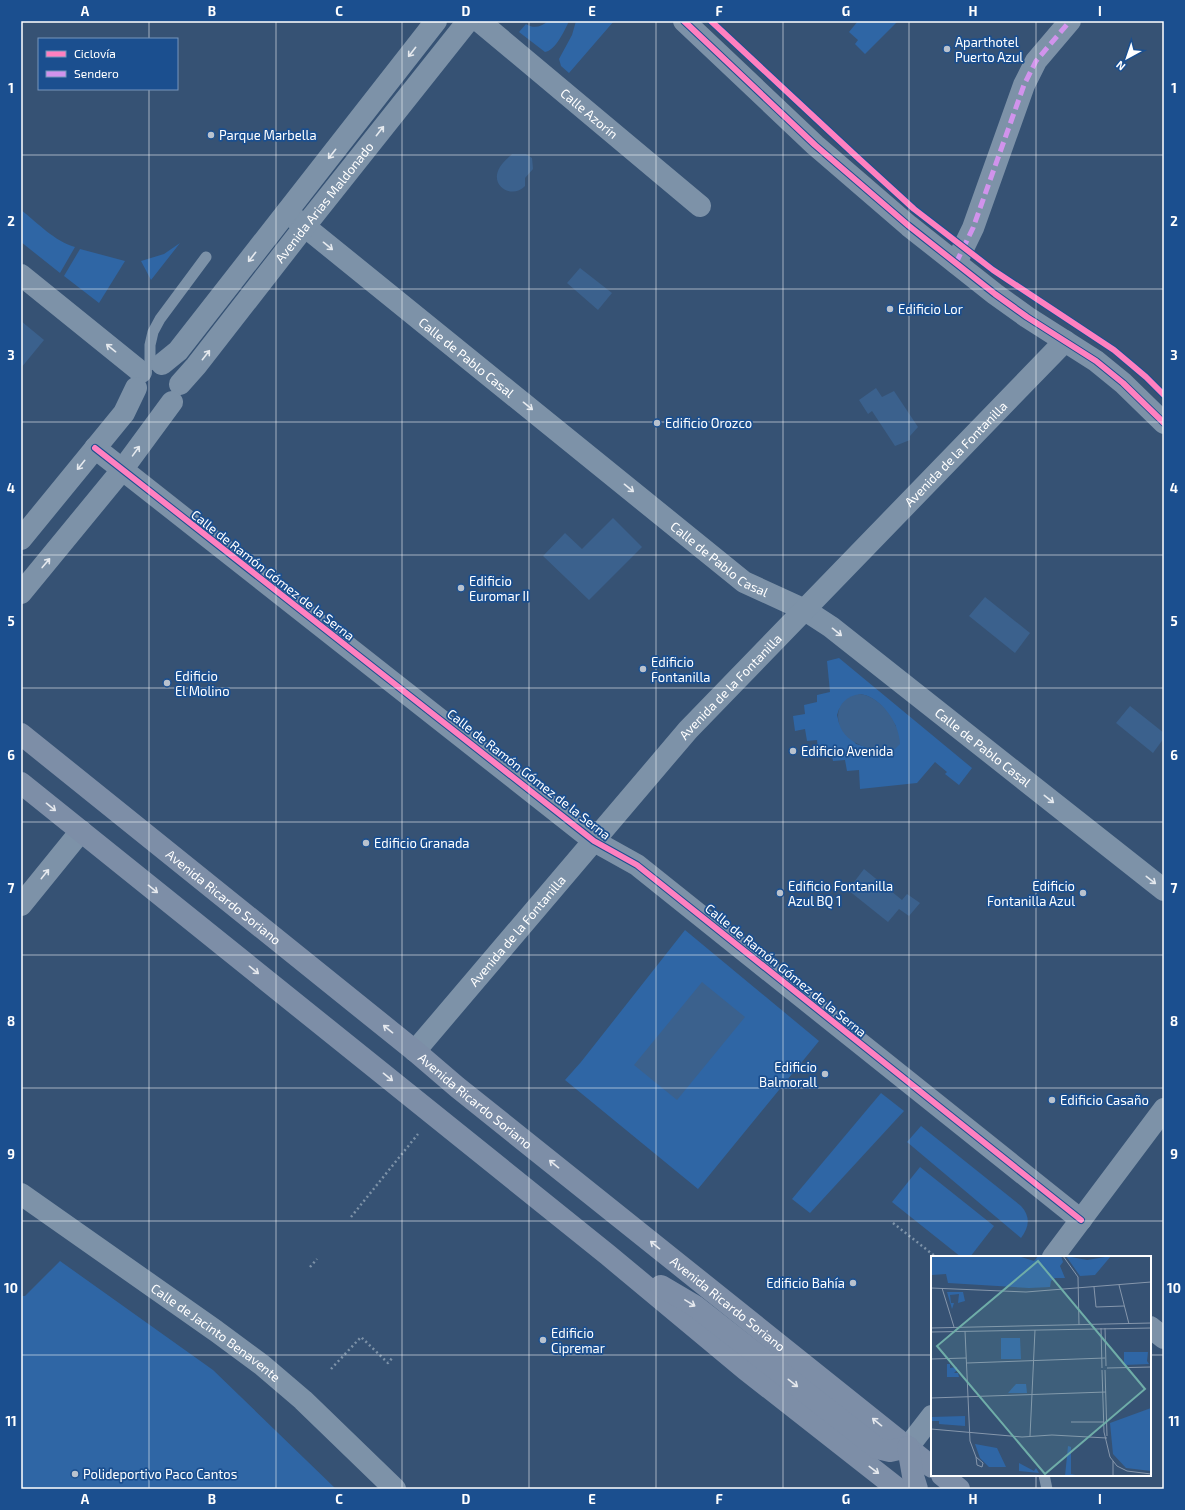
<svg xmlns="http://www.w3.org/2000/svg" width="1185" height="1510" font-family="'Exo 2',sans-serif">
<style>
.green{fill:#2f66a5;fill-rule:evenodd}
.water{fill:#3b618d}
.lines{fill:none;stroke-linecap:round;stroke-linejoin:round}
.path{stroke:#7d92a8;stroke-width:2.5;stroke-dasharray:2 3;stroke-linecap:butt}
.lane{stroke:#7d92a8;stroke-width:11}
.street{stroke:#7d92a8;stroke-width:22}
.primary{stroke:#7d8ea7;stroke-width:22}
.quiet{stroke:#d193ec;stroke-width:5;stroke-dasharray:10 5;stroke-linecap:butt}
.cycleway-casing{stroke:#1b4f8f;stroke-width:8}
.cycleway{stroke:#ff80c0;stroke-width:6}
.oneway{stroke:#e5e9ee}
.oneway2{stroke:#e5e8ed}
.grid{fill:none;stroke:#fff;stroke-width:1;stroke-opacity:0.55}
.poi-dot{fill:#b9c2ce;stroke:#1b4f8f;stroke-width:1.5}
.labels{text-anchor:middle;stroke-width:3.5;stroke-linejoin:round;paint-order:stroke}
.poi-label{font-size:13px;fill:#fff;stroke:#1b4f8f;text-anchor:start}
.street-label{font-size:13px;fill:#fff;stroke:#1b4f8f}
.inset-road{fill:none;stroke:#8697ac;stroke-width:1}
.view{fill:#6fada8;fill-opacity:0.15;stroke:#6fada8;stroke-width:2}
.inset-edge{fill:none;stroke:#fff;stroke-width:2}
.neatline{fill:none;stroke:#fff;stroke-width:1.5}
.grid-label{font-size:13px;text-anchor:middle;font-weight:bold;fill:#fff}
</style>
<rect width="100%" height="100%" fill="#365274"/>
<g class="green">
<path d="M548,21H569C565,30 555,51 545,52L519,32L526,24C534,29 541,27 548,21Z"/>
<path d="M576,21H614L569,73L561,66L559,59L572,35Z"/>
<path d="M858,21H898L865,54L855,44L858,40L849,32Z"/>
<path d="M21,210C38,223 54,241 75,247L60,273L21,242Z"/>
<path d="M180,243L151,280L141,261L164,254Z"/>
<path d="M80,249L125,261L99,303L64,276Z"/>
<path d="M839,658L972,768L959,785L945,774L947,772L935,762L917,783L860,789L859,770L847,771L845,760L833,761L831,750L818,751L817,740L807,741L805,729L795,731L793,716L805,714L804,705L817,702V695L830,692L827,661ZM860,694C878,697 887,711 896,726L881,751L856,744L839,723L837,715L839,709Z"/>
<path d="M685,930L819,1041L698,1189L565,1080L581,1062Z"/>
<path d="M881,1093L904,1111L810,1213L792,1199Z"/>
<path d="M921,1126L1021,1206C1031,1217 1029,1227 1021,1238L907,1142Z"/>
<path d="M920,1167L994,1226L970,1257H961L892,1202Z"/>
<path d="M60,1261L213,1370L336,1489H21V1296H25Z"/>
</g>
<g class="water">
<path d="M512,154H526L532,158L533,169L525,178V186C514,198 495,189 497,175C498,166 506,160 512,154Z"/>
<path d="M580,268L612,293L598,310L567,283Z"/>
<path d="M21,321L44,340L21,368Z"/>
<path d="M876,388L882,397L894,391L918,427L910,436V440L895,446L872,411L868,414L859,400Z"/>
<path d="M613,518L642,547L589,600L543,556L565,533L582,549Z"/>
<path d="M985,597L1030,633L1015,653L969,616Z"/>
<path d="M860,694C881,697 899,722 900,744L893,751C879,752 863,748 851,740C832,726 833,698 860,694Z"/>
<path d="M1130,706L1164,733V738L1153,753L1116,723Z"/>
<path d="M864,869L902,900L907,894L920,903L909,916L899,909L888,922L848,890Z"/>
<path d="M702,982L745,1017L677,1100L634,1065Z"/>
</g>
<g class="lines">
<g class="path">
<path d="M351,1217L418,1134"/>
<path d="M893,1223L936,1257"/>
<path d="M310,1267L317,1259"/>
<path d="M331,1369L361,1337L388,1363L393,1357"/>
</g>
<g class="lane">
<path d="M150,365V345L153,332L160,319L206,257"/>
<path d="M1044,1475L1047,1489"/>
</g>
<g class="street">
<path id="s1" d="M479,21L700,206"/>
<path d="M684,21L815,145L909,226L995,294L1027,317L1096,361L1123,383L1164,423"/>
<path id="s2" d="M287,212L744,582L805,610L831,627L1164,890"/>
<path d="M956,263L973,228L1024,85L1036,61L1070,21"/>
<path d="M21,275L141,372"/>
<path d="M162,364L178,351L436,21"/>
<path id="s3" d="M180,384L196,366L305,226L468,21"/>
<path d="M95,448L594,841L637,865L1081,1220"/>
<path d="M21,539L124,413L136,388"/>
<path d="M21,593L122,470L172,402"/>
<path d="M21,905L81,831"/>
<path id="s4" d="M415,1051L688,730L1065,341"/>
<path id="s5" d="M21,1194L216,1331L262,1365L303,1400L395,1489"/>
<path d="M1053,1257L1164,1109"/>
<path d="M1150,1327L1164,1338"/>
<path d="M908,1447L932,1416"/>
</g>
<g class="primary">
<path id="s6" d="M21,734L415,1051L457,1087L932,1467"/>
<path d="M21,783L608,1255L745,1369L898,1489"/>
<path d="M661,1286L695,1306L877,1448L890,1451L908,1447"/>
<path d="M908,1447L913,1476L917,1489"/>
<path d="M942,1475L959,1489"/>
</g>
<path class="quiet" d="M956,263L973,228L1024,85L1036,61L1070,21"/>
<defs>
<g id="cycleway">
<path d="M684,21L815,145L909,226L995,294L1027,317L1096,361L1123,383L1164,423"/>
<path d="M711,21L857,157L914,209L993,270L1114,350L1146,377L1164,395"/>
<path d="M95,448L594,841L637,865L1081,1220"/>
</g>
</defs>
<use href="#cycleway" class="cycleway-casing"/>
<use href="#cycleway" class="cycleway"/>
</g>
<defs><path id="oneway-shaft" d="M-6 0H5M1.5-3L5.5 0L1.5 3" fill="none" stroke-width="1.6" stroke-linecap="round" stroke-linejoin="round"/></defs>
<g class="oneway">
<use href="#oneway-shaft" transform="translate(412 52) rotate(128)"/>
<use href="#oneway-shaft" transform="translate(380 131) rotate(-52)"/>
<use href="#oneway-shaft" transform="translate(332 154) rotate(128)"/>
<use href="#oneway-shaft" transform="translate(328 246) rotate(39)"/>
<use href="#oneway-shaft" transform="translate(252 257) rotate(128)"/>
<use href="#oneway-shaft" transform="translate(111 348) rotate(-141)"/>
<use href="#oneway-shaft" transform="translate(206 355) rotate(-52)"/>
<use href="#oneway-shaft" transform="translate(528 406) rotate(39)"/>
<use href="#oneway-shaft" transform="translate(136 451) rotate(-54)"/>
<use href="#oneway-shaft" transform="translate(81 465) rotate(129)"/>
<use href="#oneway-shaft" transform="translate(629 488) rotate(39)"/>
<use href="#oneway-shaft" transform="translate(46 563) rotate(-50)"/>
<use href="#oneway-shaft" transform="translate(837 632) rotate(39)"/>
<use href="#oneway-shaft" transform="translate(1049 799) rotate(38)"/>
<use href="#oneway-shaft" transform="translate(45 874) rotate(-51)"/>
<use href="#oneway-shaft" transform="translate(1151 880) rotate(38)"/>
</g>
<g class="oneway2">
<use href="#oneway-shaft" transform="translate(51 807) rotate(39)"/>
<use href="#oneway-shaft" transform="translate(153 889) rotate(39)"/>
<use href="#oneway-shaft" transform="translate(254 970) rotate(39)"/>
<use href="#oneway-shaft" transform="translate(388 1029) rotate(-141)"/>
<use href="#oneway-shaft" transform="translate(388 1077) rotate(39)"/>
<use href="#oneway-shaft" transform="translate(554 1164) rotate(-141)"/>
<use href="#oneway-shaft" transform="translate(655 1245) rotate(-141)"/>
<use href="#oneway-shaft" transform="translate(690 1303) rotate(31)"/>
<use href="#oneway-shaft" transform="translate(793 1383) rotate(38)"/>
<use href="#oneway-shaft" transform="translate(877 1422) rotate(-141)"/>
<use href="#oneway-shaft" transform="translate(874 1470) rotate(37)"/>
</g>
<path class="grid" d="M149,21V39M276,21V1489M402,21V1489M529,21V1489M656,21V1489M783,21V1489M909,21V1489M1036,21V1257M149,89V1489M21,155H1164M21,289H1164M21,422H1164M21,555H1164M21,688H1164M21,822H1164M21,955H1164M21,1088H1164M21,1221H1164M21,1355H932M1150,1355H1164M1036,1475V1489"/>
<g class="poi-dot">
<circle cx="947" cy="49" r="4"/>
<circle cx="211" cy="135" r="4"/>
<circle cx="890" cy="309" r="4"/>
<circle cx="657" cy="423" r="4"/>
<circle cx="461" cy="588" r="4"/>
<circle cx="643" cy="669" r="4"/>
<circle cx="167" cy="683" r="4"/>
<circle cx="793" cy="751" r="4"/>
<circle cx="366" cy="843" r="4"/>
<circle cx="780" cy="893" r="4"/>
<circle cx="1083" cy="893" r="4"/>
<circle cx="825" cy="1074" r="4"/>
<circle cx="1052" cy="1100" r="4"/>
<circle cx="853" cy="1283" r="4"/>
<circle cx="543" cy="1340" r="4"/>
<circle cx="75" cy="1474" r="4"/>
</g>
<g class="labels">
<g class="poi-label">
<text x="955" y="47">Aparthotel<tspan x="955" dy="15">Puerto Azul</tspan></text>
<text x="219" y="140">Parque Marbella</text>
<text x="898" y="314">Edificio Lor</text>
<text x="665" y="428">Edificio Orozco</text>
<text x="469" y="586">Edificio<tspan x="469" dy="15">Euromar II</tspan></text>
<text x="651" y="667">Edificio<tspan x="651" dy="15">Fontanilla</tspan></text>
<text x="175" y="681">Edificio<tspan x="175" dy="15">El Molino</tspan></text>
<text x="801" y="756">Edificio Avenida</text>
<text x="374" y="848">Edificio Granada</text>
<text x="788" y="891">Edificio Fontanilla<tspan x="788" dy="15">Azul BQ 1</tspan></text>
<text x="1075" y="891" text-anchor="end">Edificio<tspan x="1075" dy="15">Fontanilla Azul</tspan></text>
<text x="817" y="1072" text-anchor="end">Edificio<tspan x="817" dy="15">Balmorall</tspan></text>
<text x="1060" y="1105">Edificio Casaño</text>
<text x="845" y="1288" text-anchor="end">Edificio Bahía</text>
<text x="551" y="1338">Edificio<tspan x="551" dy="15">Cipremar</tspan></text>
<text x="83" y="1479">Polideportivo Paco Cantos</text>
</g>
<g class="street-label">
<text dy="5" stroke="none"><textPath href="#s1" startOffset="144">Calle Azorín</textPath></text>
<text dy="5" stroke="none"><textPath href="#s3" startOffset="232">Avenida Arias Maldonado</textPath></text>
<text dy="5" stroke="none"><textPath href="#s2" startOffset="231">Calle de Pablo Casal</textPath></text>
<text dy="5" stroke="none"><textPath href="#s4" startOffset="806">Avenida de la Fontanilla</textPath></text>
<text dy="5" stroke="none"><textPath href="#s2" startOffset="555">Calle de Pablo Casal</textPath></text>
<text transform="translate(273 575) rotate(38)" y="5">Calle de Ramón Gómez de la Serna</text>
<text dy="5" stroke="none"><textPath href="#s4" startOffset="482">Avenida de la Fontanilla</textPath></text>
<text dy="5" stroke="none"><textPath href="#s2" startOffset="880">Calle de Pablo Casal</textPath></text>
<text transform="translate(529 774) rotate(38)" y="5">Calle de Ramón Gómez de la Serna</text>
<text dy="5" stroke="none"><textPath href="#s6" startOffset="260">Avenida Ricardo Soriano</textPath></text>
<text dy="5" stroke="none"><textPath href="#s4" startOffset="158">Avenida de la Fontanilla</textPath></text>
<text transform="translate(786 970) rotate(39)" y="5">Calle de Ramón Gómez de la Serna</text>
<text dy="5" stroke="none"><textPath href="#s6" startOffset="584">Avenida Ricardo Soriano</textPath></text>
<text dy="5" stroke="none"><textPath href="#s6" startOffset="908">Avenida Ricardo Soriano</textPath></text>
<text dy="5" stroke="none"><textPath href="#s5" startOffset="239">Calle de Jacinto Benavente</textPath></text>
</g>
</g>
<g transform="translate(931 1256)">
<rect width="220" height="220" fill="#365274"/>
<path d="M0,0H87L103,5L107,0H130L132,6L129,10L134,22H124L120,25L119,31L98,32L17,27L15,18L1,19L0,27ZM135,0L156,4L180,0L164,19L149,20ZM16,36H32L34,45L27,47L28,38L19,39L20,47H23L21,53ZM70,82H89L90,103H70ZM193,96H217L216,105L218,108L193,109ZM16,108H19V112L26,111V114L23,117H27L28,121H16ZM85,128H95L96,137H77ZM220,152V215L195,212L182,198L179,167ZM34,160V170L8,168V165H0V161ZM44,188L66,192L75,211H58L49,202ZM137,190L140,191V218L149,220H134ZM88,207L103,215L105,212L108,217L88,215Z" fill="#2f66a5"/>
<path class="inset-road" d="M132,0L147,21L148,69M188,29L198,68M163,31L165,51L193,50M0,32L95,36L220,26M11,32L23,71M0,72L220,67M170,72L171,112M174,72L175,110M34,75L39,185L45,201M0,76L220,72M0,103L35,102M36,107L174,102M176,112L220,111M171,114L173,176L179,201L186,210L196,215L220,218M174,114L176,180M0,142L175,136M140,166H173M0,173L91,181L121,179L176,182M99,180L104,74M45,201L52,207L51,211L46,209ZM182,205V220"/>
<path class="view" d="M107,5L214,133L114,218L6,90Z"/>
<rect width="220" height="220" class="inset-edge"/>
</g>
<rect width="1185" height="1510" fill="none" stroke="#1b4f8f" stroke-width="44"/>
<rect x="38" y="38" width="140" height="52" fill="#1b4f8f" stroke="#7695bc"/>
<rect x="46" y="51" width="20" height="6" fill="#ff80c0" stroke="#7695bc"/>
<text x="74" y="58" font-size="12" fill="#ffffff">Ciclovía</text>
<rect x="46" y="71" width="20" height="6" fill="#d193ec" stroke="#7695bc"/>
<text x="74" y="78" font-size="12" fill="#ffffff">Sendero</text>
<g transform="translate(1127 58) rotate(220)" stroke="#1b4f8f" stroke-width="3" paint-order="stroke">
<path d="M0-3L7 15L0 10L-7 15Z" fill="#ffffff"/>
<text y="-6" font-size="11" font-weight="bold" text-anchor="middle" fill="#ffffff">N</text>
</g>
<rect x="22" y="22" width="1141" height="1466" class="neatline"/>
<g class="grid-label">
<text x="85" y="16">A</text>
<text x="212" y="16">B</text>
<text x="339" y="16">C</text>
<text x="466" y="16">D</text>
<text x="592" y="16">E</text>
<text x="719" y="16">F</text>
<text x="846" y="16">G</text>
<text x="973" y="16">H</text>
<text x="1100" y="16">I</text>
<text x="11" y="93">1</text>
<text x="1174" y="93">1</text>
<text x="11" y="226">2</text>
<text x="1174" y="226">2</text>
<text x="11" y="360">3</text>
<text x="1174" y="360">3</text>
<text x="11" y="493">4</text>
<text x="1174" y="493">4</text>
<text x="11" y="626">5</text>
<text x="1174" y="626">5</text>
<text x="11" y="760">6</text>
<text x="1174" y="760">6</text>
<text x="11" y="893">7</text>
<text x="1174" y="893">7</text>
<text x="11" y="1026">8</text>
<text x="1174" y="1026">8</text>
<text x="11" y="1159">9</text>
<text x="1174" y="1159">9</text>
<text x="11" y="1293">10</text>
<text x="1174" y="1293">10</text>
<text x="11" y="1426">11</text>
<text x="1174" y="1426">11</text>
<text x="85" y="1504">A</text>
<text x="212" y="1504">B</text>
<text x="339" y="1504">C</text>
<text x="466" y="1504">D</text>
<text x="592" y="1504">E</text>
<text x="719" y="1504">F</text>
<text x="846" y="1504">G</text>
<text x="973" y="1504">H</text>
<text x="1100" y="1504">I</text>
</g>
</svg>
